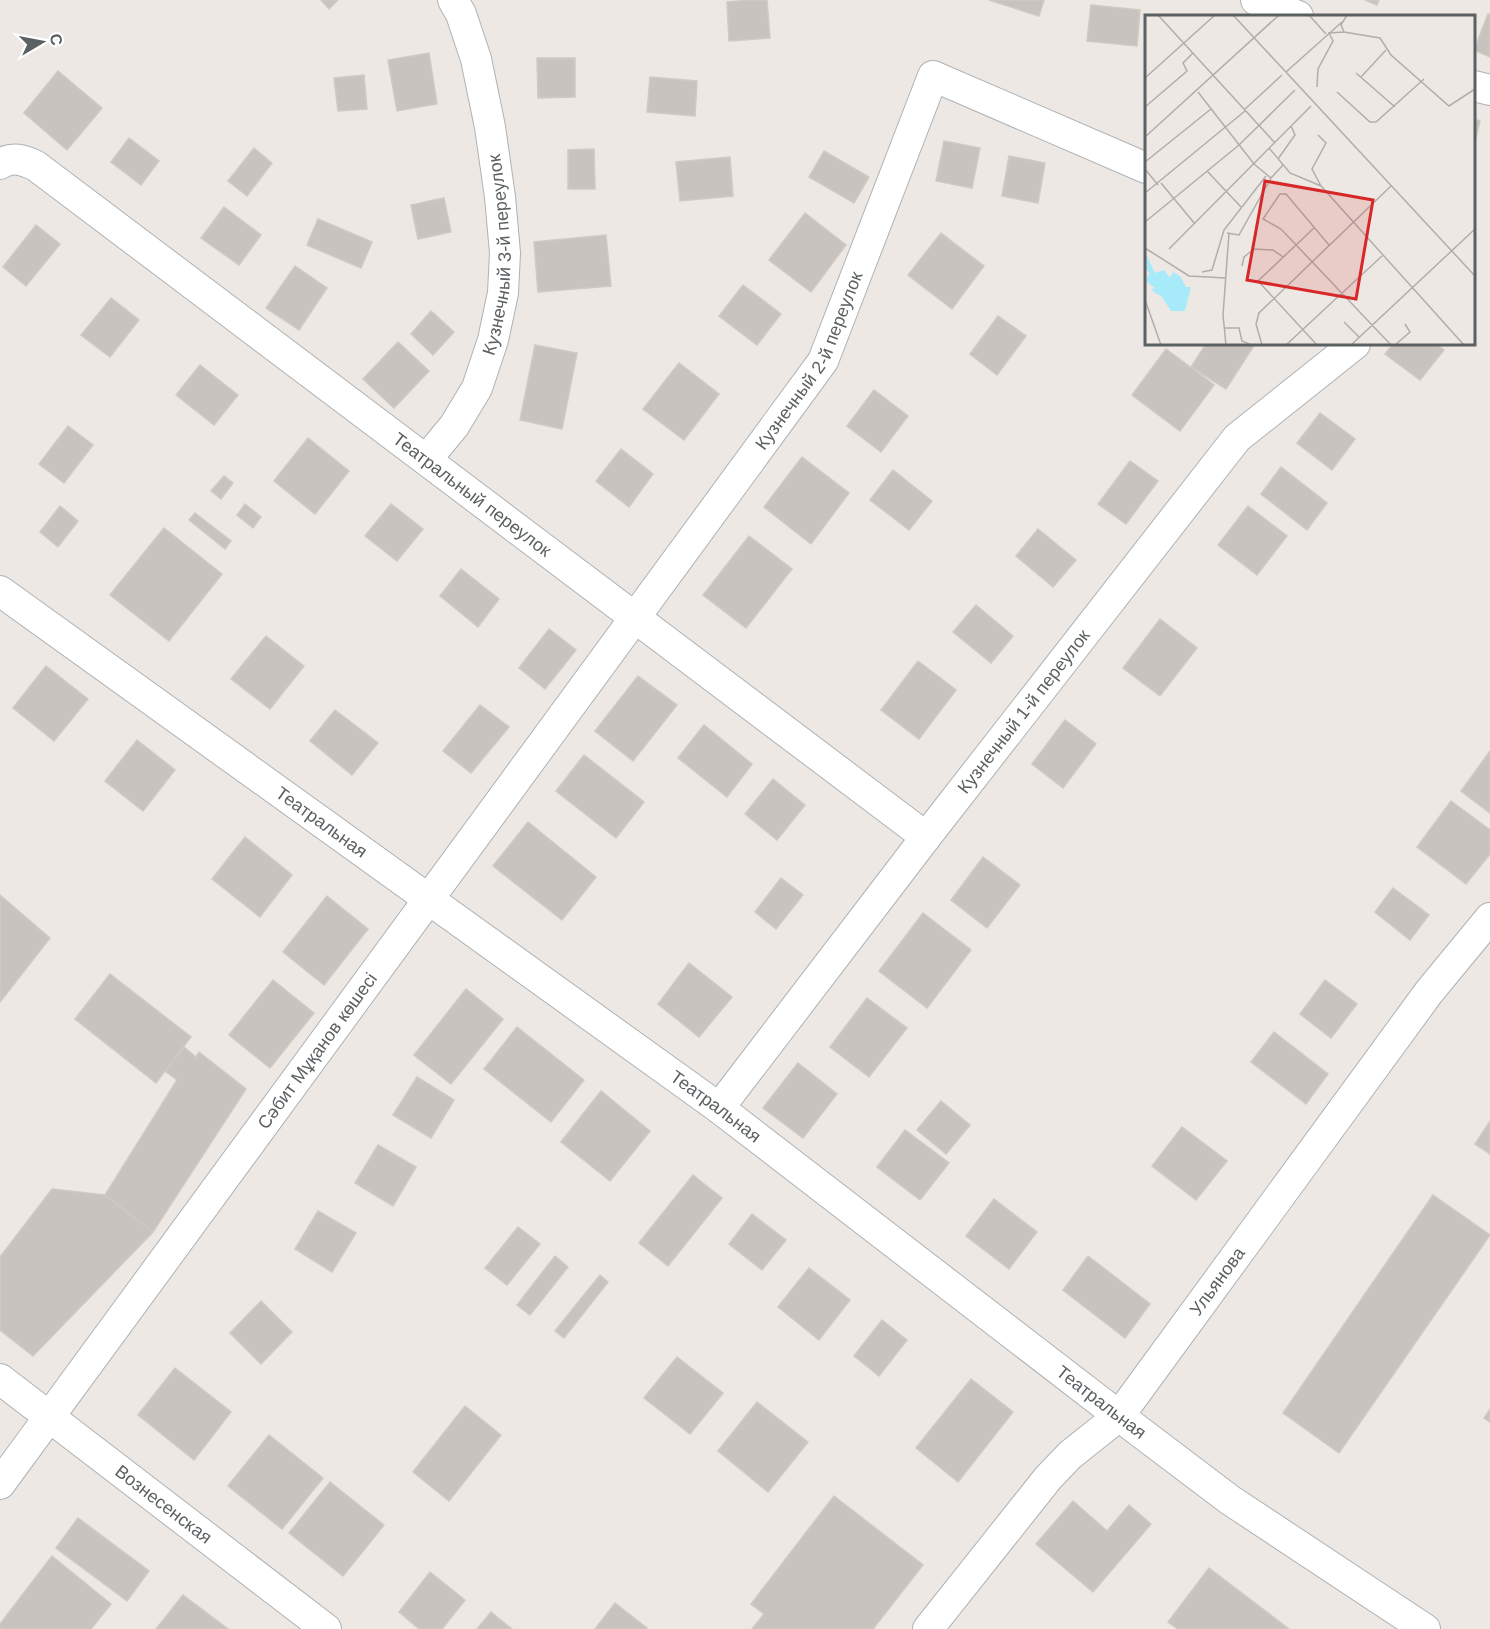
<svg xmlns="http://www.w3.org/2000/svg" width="1490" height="1629" font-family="Arial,sans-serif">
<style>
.building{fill:#c8c3bf;stroke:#d1c9c2;stroke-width:1.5}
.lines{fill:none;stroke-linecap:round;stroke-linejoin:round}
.minor-casing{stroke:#afb2b5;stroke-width:32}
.minor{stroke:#fff;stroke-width:30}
.labels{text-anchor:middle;stroke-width:4.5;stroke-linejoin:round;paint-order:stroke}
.street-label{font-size:18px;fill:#5b6063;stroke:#fff}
.inset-road{fill:none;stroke:#afaeac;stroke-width:1.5}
.view{fill:#d62828;fill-opacity:0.15;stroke:#d62828;stroke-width:3}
.inset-edge{fill:none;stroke:#5b6063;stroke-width:3}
</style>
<rect width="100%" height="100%" fill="#ede8e3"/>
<g class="building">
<path d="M321,0H338L329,9Z"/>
<path d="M749,0H767L770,38L729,41L727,2Z"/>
<path d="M989,0H1044L1039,16Z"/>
<path d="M1365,0H1379L1377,5Z"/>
<path d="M1091,5L1140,10L1137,46L1087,41Z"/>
<path d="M1488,14H1490V57L1474,50Z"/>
<path d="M429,53L437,104L397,111L388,60Z"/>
<path d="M537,58H575V97L538,98Z"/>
<path d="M58,71L102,108L67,150L24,113Z"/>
<path d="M364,75L367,109L338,111L334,78Z"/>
<path d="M650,77L697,81L695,116L647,112Z"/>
<path d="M1474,119L1480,121L1474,145Z"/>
<path d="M129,138L159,161L141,185L111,162Z"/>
<path d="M944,141L980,148L972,188L936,181Z"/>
<path d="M254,148L272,163L247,196L228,181Z"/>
<path d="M594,149L595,189H568V150Z"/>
<path d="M824,151L869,177L854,203L809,177Z"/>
<path d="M1009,156L1045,163L1038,203L1002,196Z"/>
<path d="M730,157L733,196L680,201L676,162Z"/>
<path d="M444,198L451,232L418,239L411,205Z"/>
<path d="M224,207L261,235L239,265L201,238Z"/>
<path d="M805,213L846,245L811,292L769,260Z"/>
<path d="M318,219L372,242L361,268L307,245Z"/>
<path d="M36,225L60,244L26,286L3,267Z"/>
<path d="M941,233L984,266L952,309L908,275Z"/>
<path d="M606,235L611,286L538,292L534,242Z"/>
<path d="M295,266L327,288L299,330L266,308Z"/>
<path d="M743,285L781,314L757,345L719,316Z"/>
<path d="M111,298L139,320L110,357L81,335Z"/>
<path d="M431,311L454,332L433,355L411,334Z"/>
<path d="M998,316L1026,336L997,375L970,354Z"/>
<path d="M398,342L429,371L394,408L363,379Z"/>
<path d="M1206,344H1255L1226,389L1191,367Z"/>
<path d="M1393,344H1435L1444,350L1420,380L1385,354Z"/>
<path d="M535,345L577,353L562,429L520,420Z"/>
<path d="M1166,349L1214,385L1180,431L1132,395Z"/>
<path d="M679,363L719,394L684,440L643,409Z"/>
<path d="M200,365L238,395L214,425L176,395Z"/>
<path d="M874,390L908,416L881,452L847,426Z"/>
<path d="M1320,413L1355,439L1332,470L1297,443Z"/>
<path d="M68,426L93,445L64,483L39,464Z"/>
<path d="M308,438L349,471L315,514L274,481Z"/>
<path d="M621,449L653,474L629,507L596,481Z"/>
<path d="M802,457L849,493L811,544L764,507Z"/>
<path d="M1130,461L1158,481L1126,524L1098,504Z"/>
<path d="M1281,467L1327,503L1307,530L1261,494Z"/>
<path d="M893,470L932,501L909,530L870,500Z"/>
<path d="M224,476L233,483L221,499L211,491Z"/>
<path d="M245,504L261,517L253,528L237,515Z"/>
<path d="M391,504L423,529L397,561L365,536Z"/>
<path d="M60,506L78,521L58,547L40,532Z"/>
<path d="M1248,506L1287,536L1257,575L1218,545Z"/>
<path d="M195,513L231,541L225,549L189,520Z"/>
<path d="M164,528L222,574L169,641L110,595Z"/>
<path d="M1038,529L1076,560L1053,587L1016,556Z"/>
<path d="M749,536L792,569L746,628L703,595Z"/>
<path d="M461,569L499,599L478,627L440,596Z"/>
<path d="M976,605L1013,636L991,663L953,632Z"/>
<path d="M1160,619L1197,648L1160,696L1123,668Z"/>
<path d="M549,629L576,650L545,689L519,668Z"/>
<path d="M266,636L304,666L270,709L231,679Z"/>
<path d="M918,661L956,690L919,739L881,710Z"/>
<path d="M46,666L88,699L54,741L13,708Z"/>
<path d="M638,676L677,705L633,761L595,731Z"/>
<path d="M480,705L509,727L471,773L443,751Z"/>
<path d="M335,710L378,743L352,775L310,741Z"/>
<path d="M1065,720L1096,744L1063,788L1032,764Z"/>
<path d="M704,725L752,764L727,797L678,758Z"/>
<path d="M137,740L175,770L143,811L105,781Z"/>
<path d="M1490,751V813L1461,791Z"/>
<path d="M584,755L644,802L616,838L556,791Z"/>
<path d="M773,779L805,805L777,840L745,814Z"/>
<path d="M1451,801L1490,830V854L1466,884L1417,847Z"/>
<path d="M528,822L596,877L562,920L493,866Z"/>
<path d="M245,837L292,875L260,917L212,879Z"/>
<path d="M983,857L1020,885L987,928L951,900Z"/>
<path d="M781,878L803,895L776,929L755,912Z"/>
<path d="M1393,888L1429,915L1410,940L1375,912Z"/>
<path d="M0,895L50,938L0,1002Z"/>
<path d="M327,896L368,929L324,985L283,952Z"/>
<path d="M923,913L971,950L927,1008L879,971Z"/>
<path d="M689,963L732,997L699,1037L658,1004Z"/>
<path d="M110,974L191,1037L156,1083L75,1019Z"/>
<path d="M273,980L314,1013L270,1068L229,1035Z"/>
<path d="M1325,980L1357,1004L1331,1038L1300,1014Z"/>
<path d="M466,989L503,1019L451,1084L414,1055Z"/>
<path d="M867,998L907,1028L869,1077L830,1047Z"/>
<path d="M517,1027L584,1080L551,1122L484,1069Z"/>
<path d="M1274,1032L1328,1074L1306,1104L1251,1062Z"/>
<path d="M184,1047L196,1057L199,1052L246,1089L153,1232L105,1195L177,1080L165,1071Z"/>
<path d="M798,1063L837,1094L803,1138L763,1108Z"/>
<path d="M417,1077L454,1100L431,1138L393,1115Z"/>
<path d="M601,1091L650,1131L610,1181L561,1142Z"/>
<path d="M941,1101L970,1125L946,1154L917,1130Z"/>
<path d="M1490,1121V1154L1475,1144Z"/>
<path d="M1182,1127L1227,1161L1196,1200L1152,1166Z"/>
<path d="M905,1130L949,1163L920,1200L877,1167Z"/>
<path d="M378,1145L416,1167L393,1206L355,1183Z"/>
<path d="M693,1175L722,1198L668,1266L639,1243Z"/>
<path d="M52,1189L105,1195L153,1232L33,1356L0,1330V1257Z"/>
<path d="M1433,1195L1490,1235L1339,1453L1283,1413Z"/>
<path d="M994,1199L1037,1232L1009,1269L966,1236Z"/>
<path d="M318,1211L356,1233L332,1272L295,1249Z"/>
<path d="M752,1214L786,1240L762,1270L729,1244Z"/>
<path d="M518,1227L540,1244L507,1285L485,1268Z"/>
<path d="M555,1256L568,1267L530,1315L517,1305Z"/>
<path d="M1088,1256L1150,1304L1125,1338L1063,1290Z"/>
<path d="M809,1268L850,1300L819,1340L778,1307Z"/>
<path d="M600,1275L608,1282L564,1338L555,1331Z"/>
<path d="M261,1301L292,1332L261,1364L230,1333Z"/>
<path d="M882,1320L907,1340L879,1376L854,1356Z"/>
<path d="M677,1357L723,1393L690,1434L644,1398Z"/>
<path d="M175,1368L231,1412L194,1460L138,1415Z"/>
<path d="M971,1379L1013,1412L958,1482L916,1448Z"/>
<path d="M757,1402L808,1442L768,1492L718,1451Z"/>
<path d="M465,1406L501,1435L449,1501L413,1472Z"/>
<path d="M1490,1409V1422L1484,1418Z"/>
<path d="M269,1435L323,1478L282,1529L228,1486Z"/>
<path d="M330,1482L384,1525L343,1576L289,1533Z"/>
<path d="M834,1496L923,1565L873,1629H752L764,1614L751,1604Z"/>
<path d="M1073,1501L1107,1531L1129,1505L1151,1524L1093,1592L1036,1544Z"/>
<path d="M78,1518L149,1571L127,1601L56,1548Z"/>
<path d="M52,1556L111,1604L91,1629H0V1624Z"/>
<path d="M1209,1568L1289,1629H1178L1168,1622Z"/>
<path d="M430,1572L465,1600L442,1629H419L399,1612Z"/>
<path d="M183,1595L228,1629H156Z"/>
<path d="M615,1603L647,1628L646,1629H595Z"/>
<path d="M491,1612L512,1629H477Z"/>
</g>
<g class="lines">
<defs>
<g id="minor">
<path d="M1256,0L1298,16"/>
<path d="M1474,86L1490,90"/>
<path id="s1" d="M0,164C12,156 24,160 36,166L926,837"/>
<path id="s2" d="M426,460L454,426L477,388L493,340L503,293L505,253L500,197L490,127L476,59L461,14L453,0"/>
<path id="s3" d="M0,591L719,1108L1119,1416L1230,1500L1425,1629"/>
<path id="s4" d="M719,1108L926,837L1237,438L1355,344"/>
<path id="s5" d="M0,1379L326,1629"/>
<path id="s6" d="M0,1484L823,361L933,76L1146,168"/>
<path id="s7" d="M928,1629L1048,1478L1070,1455L1119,1416L1429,992L1490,918"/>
</g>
</defs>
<use href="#minor" class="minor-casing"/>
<use href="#minor" class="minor"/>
</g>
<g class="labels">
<g class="street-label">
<text dy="6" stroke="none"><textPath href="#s2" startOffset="225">Кузнечный 3-й переулок</textPath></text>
<text dy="6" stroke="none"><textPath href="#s6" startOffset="1386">Кузнечный 2-й переулок</textPath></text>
<text dy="6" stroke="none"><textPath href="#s1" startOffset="584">Театральный переулок</textPath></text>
<text dy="6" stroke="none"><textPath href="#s4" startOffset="500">Кузнечный 1-й переулок</textPath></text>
<text dy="6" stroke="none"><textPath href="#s3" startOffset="396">Театральная</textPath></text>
<text dy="6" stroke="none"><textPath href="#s6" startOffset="537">Сәбит Мұқанов көшесі</textPath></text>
<text dy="6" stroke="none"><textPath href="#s3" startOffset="882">Театральная</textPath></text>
<text dy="6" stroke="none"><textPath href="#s7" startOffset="454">Ульянова</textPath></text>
<text dy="6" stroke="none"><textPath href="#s3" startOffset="1368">Театральная</textPath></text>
<text dy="6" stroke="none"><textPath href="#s5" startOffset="206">Вознесенская</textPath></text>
</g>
</g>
<g transform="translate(1145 15)">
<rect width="330" height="330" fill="#ede8e3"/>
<path d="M0,237L10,258L19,255L25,263L28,257L35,261L41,272H46L40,296H26L17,282L6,275L10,273L0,265L5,259L0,252Z" fill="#a7eaf9"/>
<path class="inset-road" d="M13,0L130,128M88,0L330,261M164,0L181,19M199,17L196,10L202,0M141,57L197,7M211,58L250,92M216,62L241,35M0,63L70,0M172,72L173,54L188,26L184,18L199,17L235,23L246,40L304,91L330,74M53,77L109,149L126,163M192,77L225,107H231L279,64M0,92L42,56L38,48L48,38M99,95L137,60M173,120L181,128L167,154L176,171M0,122L134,0M124,133L145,158L176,171L319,330M133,144L150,120L146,111M0,147L66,94M0,154L13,170M62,156L97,193M16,168L50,209M0,178L100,96M0,207L94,130L150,75M169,213L113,266L172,330M82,218L94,220L126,163L138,150M184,230L141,179H135L118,204L136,214L246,330M0,233L44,261L81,263M24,234L166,91M97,251L99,242L109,234L128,235L138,242M57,257L67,255L79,215L121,161M0,285L16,330M199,307L214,322M79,313H94L97,326L106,330M81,330L78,300L84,218M117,330L111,309L114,298L246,171M141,330L237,241M206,330L330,214M250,330L265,317L260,309"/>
<path class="view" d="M120,166L228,185L211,284L102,265Z"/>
<rect width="330" height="330" class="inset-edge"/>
</g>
<g transform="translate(42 42) rotate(80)" stroke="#ffffff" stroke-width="4.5" paint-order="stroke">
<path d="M0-4.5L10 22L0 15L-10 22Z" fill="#5b6063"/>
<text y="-9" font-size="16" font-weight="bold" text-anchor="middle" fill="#5b6063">С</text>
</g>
</svg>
